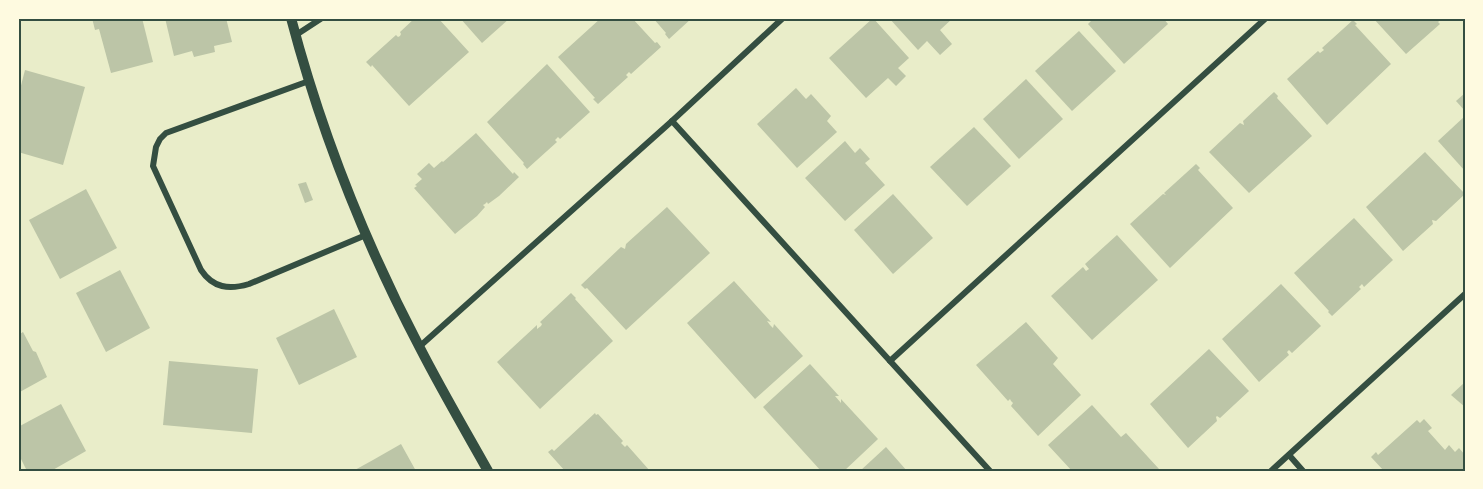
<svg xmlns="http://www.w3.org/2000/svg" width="1483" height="489" font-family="'DM Sans',sans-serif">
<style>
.building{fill:#bcc5a7}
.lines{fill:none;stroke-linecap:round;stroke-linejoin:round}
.minor{stroke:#344e41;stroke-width:6}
.tertiary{stroke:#344e41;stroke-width:10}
.neatline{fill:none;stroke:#344e41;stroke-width:2}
</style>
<rect width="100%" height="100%" fill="#e9edc9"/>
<g class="building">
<path d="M92,18H142L153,62L111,73L99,29L95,30Z"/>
<path d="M165,18H226L232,42L214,46L215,52L194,57L192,51L174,56Z"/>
<path d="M415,18H438L469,52L409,106L372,65L371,67L366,62L396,35L398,37L400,36L401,34L400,32Z"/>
<path d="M460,18H510L482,43Z"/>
<path d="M601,18H632L655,43L657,42L661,47L631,74L629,72L626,75L628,77L598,104L593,99L595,98L558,57Z"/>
<path d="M653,18H692L669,39L665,34L666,33Z"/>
<path d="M873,18L909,58L898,68L906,76L896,86L888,78L866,98L829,58Z"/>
<path d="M889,18H953L940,30L952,44L940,55L927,41L918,50Z"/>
<path d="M1094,18H1163L1168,24L1124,64L1088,24Z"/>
<path d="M1373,18H1443L1438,22L1440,24L1406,54Z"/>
<path d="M1353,20L1357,24L1355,25L1391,64L1327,125L1287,79L1318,51L1320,53L1324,50L1322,48Z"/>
<path d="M1079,31L1116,71L1072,111L1035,71Z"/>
<path d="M547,64L590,112L560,139L558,137L555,140L557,142L527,169L523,164L524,163L487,122Z"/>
<path d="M25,70L85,87L63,165L18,152V97Z"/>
<path d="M1026,79L1063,119L1019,159L983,119Z"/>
<path d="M796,88L806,99L811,94L831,116L827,121L837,132L797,168L757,124Z"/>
<path d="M1274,92L1278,96L1277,98L1312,136L1249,193L1209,152L1240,123L1244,125L1243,121Z"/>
<path d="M1465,93V111L1456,101Z"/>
<path d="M1465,116V171L1438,141Z"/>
<path d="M974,127L1011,166L967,206L930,167Z"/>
<path d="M476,133L513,174L514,172L519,177L499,196L488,204L487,202L485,204L483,205L485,207L477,216L455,234L414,188L417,186L415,185L422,179L417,174L429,163L434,168L442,161L443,162Z"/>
<path d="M845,141L855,153L860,148L870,159L865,163L885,185L845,221L805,178Z"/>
<path d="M1425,152L1465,194L1436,221L1432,220L1433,224L1403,251L1366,207Z"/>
<path d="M1196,164L1200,168L1198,170L1233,208L1170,268L1130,224L1163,194L1166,195L1164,193Z"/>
<path d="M306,182L313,200L305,203L298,184Z"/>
<path d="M86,189L117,248L60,279L29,220Z"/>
<path d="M893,194L933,238L893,274L854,230Z"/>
<path d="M667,207L710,253L626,330L587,288L585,289L581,285L621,247L625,249L626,244Z"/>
<path d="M1354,218L1393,260L1364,287L1362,284L1359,287L1361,289L1332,316L1328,312L1329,311L1294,273Z"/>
<path d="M1117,235L1158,280L1092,340L1051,296L1083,267L1086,271L1089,269L1085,264Z"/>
<path d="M120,270L150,328L106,352L76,293Z"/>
<path d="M734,281L771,322L767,321L770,325L773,328L774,324L803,356L755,399L687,323Z"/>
<path d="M1281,284L1321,326L1292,353L1289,350L1287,352L1289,355L1259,382L1222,339Z"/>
<path d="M571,293L576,298L575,299L613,341L540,409L497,362L537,325V329L541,326L542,324L540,322Z"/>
<path d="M334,309L357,357L299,385L276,338Z"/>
<path d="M1026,322L1058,358L1053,364L1081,395L1038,436L1011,406L1013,403L1011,401L1010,399L1008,401L976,365Z"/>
<path d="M23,332L33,351L36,352L47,377L18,393V335Z"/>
<path d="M1209,349L1249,391L1220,418L1217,416L1216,417L1217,421L1188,448L1150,404Z"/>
<path d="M169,361L258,369L252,433L163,425Z"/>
<path d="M810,364L839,396H835L841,403V399L878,439L844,471H821L763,407Z"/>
<path d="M1465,382V407L1451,395Z"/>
<path d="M61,404L86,451L51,471H27L18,453V427Z"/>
<path d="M1092,405L1121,437L1126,433L1159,469L1157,471H1072L1048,445Z"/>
<path d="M595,413L596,415L598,414L623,441L621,443L625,447L627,445L650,471H565L548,452L552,449L554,451Z"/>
<path d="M1424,419L1432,428L1428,431L1445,450L1449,445L1455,452L1459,448L1465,455V471H1384L1371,457L1376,452L1378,455L1417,420L1420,423Z"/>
<path d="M401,444L416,471H353L373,460Z"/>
<path d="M886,447L907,471H860Z"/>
</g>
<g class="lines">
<g class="minor">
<path d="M296,35L322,18"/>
<path d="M309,81L166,133L160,139L156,147L153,166L201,270C213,288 229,290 249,284L366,235"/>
<path d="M672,121L990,471"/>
<path d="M419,347L672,121L783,18"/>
<path d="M890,361L1266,18"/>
<path d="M1289,455L1303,471"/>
<path d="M1271,471L1465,294"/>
</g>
<path class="tertiary" d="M291,18C321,132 365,243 420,348C441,389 465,430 488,471"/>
</g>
<rect width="1483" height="489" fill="none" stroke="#fefae0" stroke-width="39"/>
<rect x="20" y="20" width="1444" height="450" class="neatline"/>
</svg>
